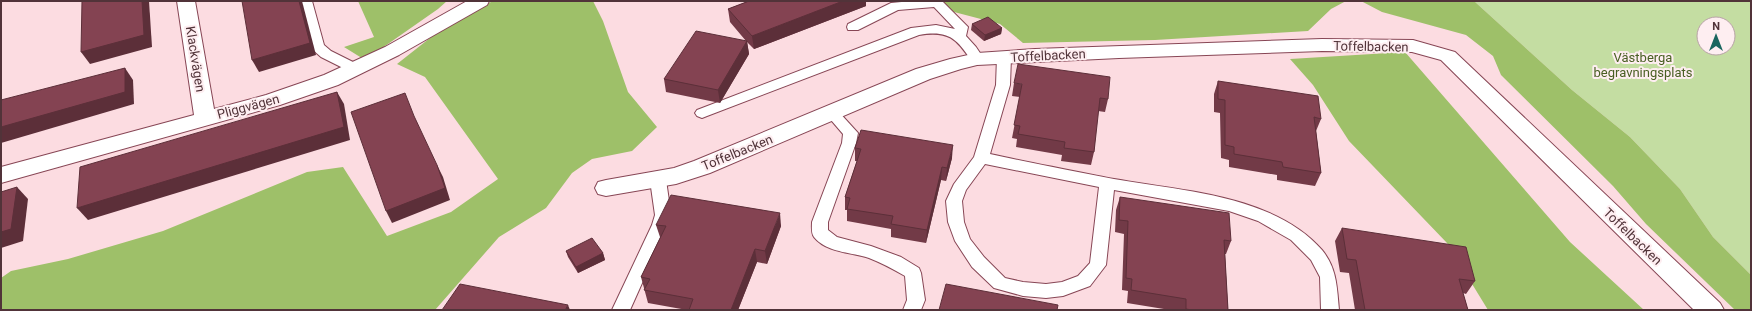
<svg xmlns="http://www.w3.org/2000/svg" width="1752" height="311" font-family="Roboto,sans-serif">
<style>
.green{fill:#c4dda2;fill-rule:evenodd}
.forest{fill:#9ec069}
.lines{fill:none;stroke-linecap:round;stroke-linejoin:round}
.service-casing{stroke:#874655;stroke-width:2}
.minor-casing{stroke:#874655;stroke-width:2}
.service{fill:#fff;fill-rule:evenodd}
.minor{fill:#fff;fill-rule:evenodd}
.wall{fill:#723a47}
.shaded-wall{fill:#5c2f39}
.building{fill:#844352;stroke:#5c2f39}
.labels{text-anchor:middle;stroke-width:4;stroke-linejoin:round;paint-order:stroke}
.street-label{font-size:13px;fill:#513339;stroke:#feeef1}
.park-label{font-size:13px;fill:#495f23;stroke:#feeef1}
</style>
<rect width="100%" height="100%" fill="#fcdce1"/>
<path class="green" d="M1474,1H1751V275L1713,237L1680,189L1630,137L1572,90ZM1704,24H1728V48H1704Z"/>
<g class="forest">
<path d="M358,1H447L438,9L365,60L344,47L374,37Z"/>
<path d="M494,1H593L603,21L628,92L657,127L632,151L592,159L572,173L546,208L499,237L435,310H1V278L11,271L68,259L163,231L307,172L343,167L387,236L451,212L498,179L425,77L397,64L463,12Z"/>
<path d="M912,1H1346L1331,9L1308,31L1155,40L1023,43L1000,24Z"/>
<path d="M1361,1H1474L1572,90L1630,137L1680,189L1713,237L1751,275V310H1735L1646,224L1613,186L1501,75L1493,56L1466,35L1382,12Z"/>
<path d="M1405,52L1570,242L1644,310H1488L1447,243L1349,141L1313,85L1290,59Z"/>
</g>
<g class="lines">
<defs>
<g id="service">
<path d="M300,1H312L324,45L331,51L361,66L363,69L361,72L356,73L351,72L321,57L313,50Z"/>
<path d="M912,1H942L968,27L966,36L976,47L984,59L982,62L977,63L972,62C957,38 948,30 919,35L707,116L702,118L697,116L695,113L697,110L911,28L936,25L955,29L934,7L898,10L858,30H848L847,27L848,24L891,3Z"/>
<path d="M1004,53L1009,54L1011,57L1010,85L990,154C1031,163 1073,171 1114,179C1182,191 1274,195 1322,250C1337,268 1337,288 1339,310H1321L1320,277L1311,260L1291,240L1258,221L1229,211L1114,190L1106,265L1090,286L1063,296L1046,298L1023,296L994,288L972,267L955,241L948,222L946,201L954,184L974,157L996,85L997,57L999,54ZM985,164L1099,187L1090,263L1078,276L1062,282L1046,284L1023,282L1005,278L984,257L970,239L964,222L962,201L966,190Z"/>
<path d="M832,108L837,110L858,133L856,143L828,222V230L837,237L871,246L901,257L919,268L921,273L925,300L921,310H903L907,300L905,276C893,269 882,263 869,258C851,252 827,253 814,237C811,233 812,227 812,222L842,143L843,134L825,113L827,110Z"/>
<path d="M658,174L663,176L666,180L671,215L668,225L630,310H612L652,225L655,215L650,180L653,176Z"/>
</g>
<g id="minor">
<path d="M177,1H195L214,109L266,95L324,75L385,47L467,1H489L487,5L399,55L338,85L280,105L1,183V167L194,115Z"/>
<path d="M1322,39L1413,40L1455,52L1720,303L1724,310H1694L1441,60L1412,52L1322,51L1119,58L977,65L961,69L930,79L710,173L676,184L606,196L598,194L595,188L598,182L606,180L674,168L694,161L916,69L950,59L977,53L1035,49Z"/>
</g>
</defs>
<use href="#service" class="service-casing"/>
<use href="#minor" class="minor-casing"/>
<use href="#service" class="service"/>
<use href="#minor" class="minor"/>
</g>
<g class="wall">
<path d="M749,1H866V6L754,49L747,42L749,54L720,103L666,92L664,79L746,41L730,22L728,9Z"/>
<path d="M972,24L1002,28L1001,34L984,41L971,30Z"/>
<path d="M1218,81L1321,119L1316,131L1321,173L1315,186L1277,180V175L1229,167V160L1221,158L1220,113L1214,112V94Z"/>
<path d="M1014,83L1108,99L1105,112L1098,111L1094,152L1091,165L1061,161L1062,155L1016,147L1017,139L1012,138L1020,97L1012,96Z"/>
<path d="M855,148L952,158L946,181L941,180L926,243L891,237V229L847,221V210H845V197L857,161H855Z"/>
<path d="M1120,197L1231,241L1226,254H1225L1228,310H1170L1127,303L1128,291L1122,290L1124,234L1115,232L1116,210Z"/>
<path d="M656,225L781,226L767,264L757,262L738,310H687L648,303L641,277L660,238V237Z"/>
<path d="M1342,228L1475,281L1466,294L1463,293L1468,310H1355L1349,273L1340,272L1335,241Z"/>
<path d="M566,251L603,253L605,260L578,273L568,257Z"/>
</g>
<g class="shaded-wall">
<path d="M142,1H149L152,47L90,64L81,52Z"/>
<path d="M299,1H302L316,55L259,72L252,60Z"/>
<path d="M843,1H866V6L754,49L752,36Z"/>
<path d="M1002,28L1001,34L984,41L985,35Z"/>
<path d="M747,41L749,54L720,103L718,90Z"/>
<path d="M125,68L133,80L134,104L1,143V127Z"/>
<path d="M337,92L344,104L350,140L88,220L77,208Z"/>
<path d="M953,145L952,158L946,181L947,168Z"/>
<path d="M437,165L443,177L450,200L392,223L386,211Z"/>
<path d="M942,167L941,180L926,243L927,230Z"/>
<path d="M17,187L28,199L23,241L1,248V232Z"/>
<path d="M780,213L781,226L767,264L765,251Z"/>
<path d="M755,249L757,262L738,310H731Z"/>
<path d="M603,253L605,260L578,273L576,267Z"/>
<path d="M568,305L570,310H565Z"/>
</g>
<g class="building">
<path d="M82,1H142L144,35L81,52Z"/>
<path d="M242,1H299L310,43L252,60Z"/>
<path d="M749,1H843L752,36L728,9Z"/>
<path d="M988,17L1002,28L985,35L972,24Z"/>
<path d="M696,31L747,41L718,90L664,79Z"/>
<path d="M1018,64L1110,77L1108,99L1100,98L1094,152L1064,148L1065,142L1018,134L1020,126L1014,125L1022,84L1014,83Z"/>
<path d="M125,68V92L1,127V100Z"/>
<path d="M1218,81L1318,96L1321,119L1314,117L1321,173L1283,167L1282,162L1234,154V147L1225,145V100L1218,99Z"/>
<path d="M337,92L344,127L77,208L80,167Z"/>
<path d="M405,93L414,116L437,165L445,188L386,211L351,112Z"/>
<path d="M861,130L953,145L947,168L942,167L927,230L891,224L893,216L847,209L850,198L845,197L861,149L855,148Z"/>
<path d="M17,187L11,229L1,232V192Z"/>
<path d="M671,195L780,213L765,251L755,249L731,310H689L693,299L644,290L650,279L641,277L666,226L656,225Z"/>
<path d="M1120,197L1229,213L1231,241L1224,240L1228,310H1192L1186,309V299L1131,290L1132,279L1126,278L1128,221L1119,220Z"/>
<path d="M1342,228L1466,247L1475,281L1459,279L1468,310H1365L1356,260L1347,259Z"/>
<path d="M592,238L603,253L576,267L566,251Z"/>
<path d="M460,284L568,305L565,310H442Z"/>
<path d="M946,284L1058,305L1057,310H939Z"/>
</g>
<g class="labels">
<g class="street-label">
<text transform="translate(1371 46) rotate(1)" y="5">Toffelbacken</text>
<text transform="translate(1048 55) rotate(-3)" y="5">Toffelbacken</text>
<text transform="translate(196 59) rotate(81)" y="5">Klackvägen</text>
<text transform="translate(248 106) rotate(-15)" y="5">Pliggvägen</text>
<text transform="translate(737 152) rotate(-22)" y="5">Toffelbacken</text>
<text transform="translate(1633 236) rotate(44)" y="5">Toffelbacken</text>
</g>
<g class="park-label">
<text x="1643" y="62">Västberga<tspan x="1643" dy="15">begravningsplats</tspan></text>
</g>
</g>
<rect width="1752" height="311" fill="none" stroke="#513339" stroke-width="4"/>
<g transform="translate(1716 36)"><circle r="19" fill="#feeef1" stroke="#b9a3a7"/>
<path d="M0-3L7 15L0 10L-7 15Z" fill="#1a665f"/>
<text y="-6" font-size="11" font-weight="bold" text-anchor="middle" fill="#513339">N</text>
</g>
</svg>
